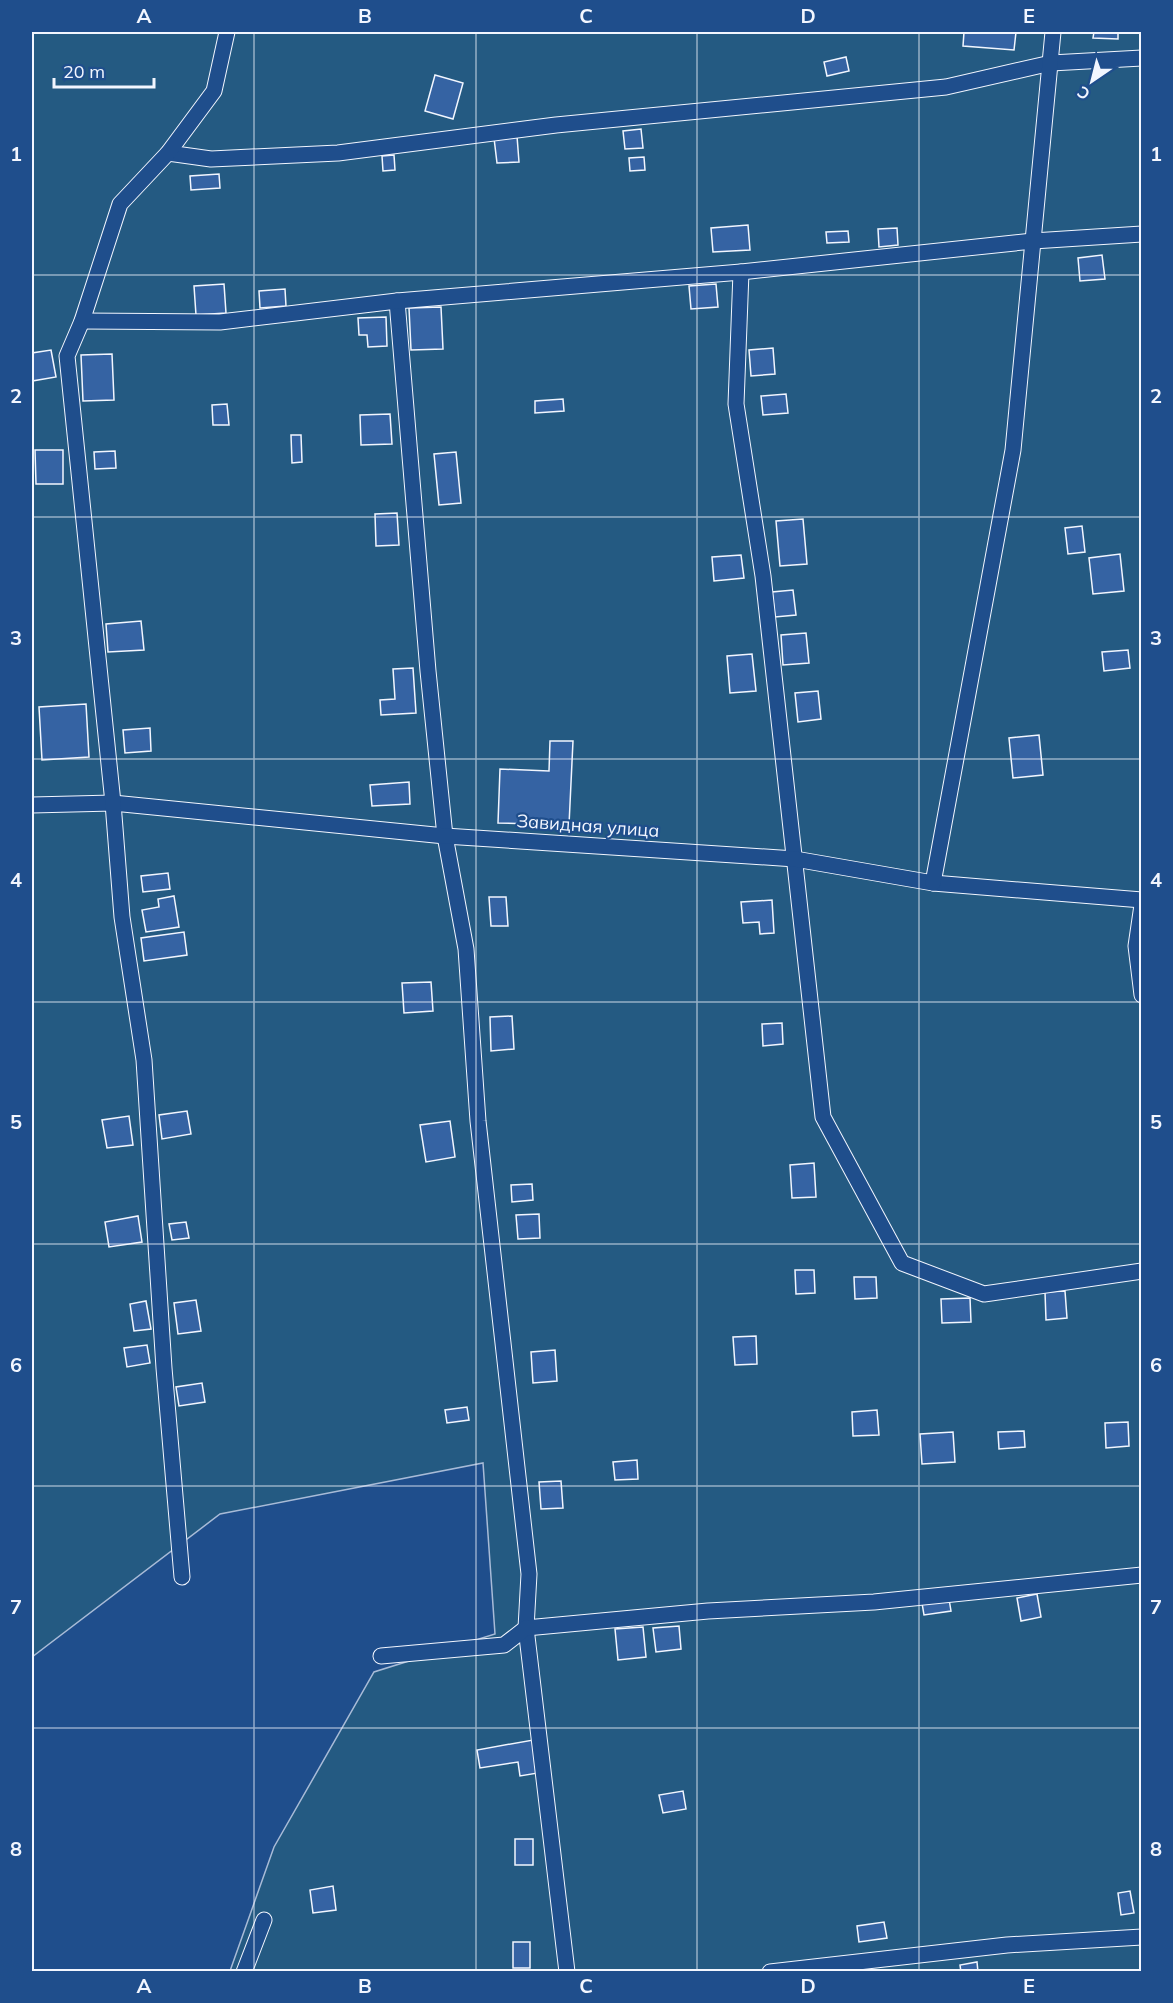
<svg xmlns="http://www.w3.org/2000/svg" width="1173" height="2003" font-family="Mulish,sans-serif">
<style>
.green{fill:#245a82;stroke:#a8bbd7;stroke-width:1.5}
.building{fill:#3563a3;stroke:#f2f6ff;stroke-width:1.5}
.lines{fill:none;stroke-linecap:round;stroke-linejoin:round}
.service-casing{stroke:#f2f6ff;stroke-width:17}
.service{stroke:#1f4e8c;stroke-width:15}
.grid{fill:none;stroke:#f2f6ff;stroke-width:1.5;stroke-opacity:0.55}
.labels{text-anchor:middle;stroke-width:4.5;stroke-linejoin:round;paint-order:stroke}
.street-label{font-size:18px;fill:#f2f6ff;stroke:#1f4e8c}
.neatline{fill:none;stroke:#f2f6ff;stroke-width:2}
.grid-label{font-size:20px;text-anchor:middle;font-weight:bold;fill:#f2f6ff}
</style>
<rect width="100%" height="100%" fill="#1f4e8c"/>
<path class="green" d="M32,32H1141V1971H230L274,1847L374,1672L495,1634L483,1463L220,1514L32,1657Z"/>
<g class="building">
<path d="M964,32H1016L1014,50L963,46Z"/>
<path d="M1094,32H1118V39L1093,38Z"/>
<path d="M846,57L849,71L827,76L824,62Z"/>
<path d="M435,75L463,83L453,119L425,111Z"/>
<path d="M641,129L643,148L625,149L623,131Z"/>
<path d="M517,136L519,162L497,163L494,138Z"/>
<path d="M394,155L395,170L383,171L382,156Z"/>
<path d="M644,157L645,170L630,171L629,158Z"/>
<path d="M219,174L220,188L191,190L190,176Z"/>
<path d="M748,225L750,250L713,252L711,228Z"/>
<path d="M897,228L898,245L879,247L878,229Z"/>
<path d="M848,231L849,242L827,243L826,232Z"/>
<path d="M1102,255L1105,279L1080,281L1078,258Z"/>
<path d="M224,284L226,313L196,315L194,286Z"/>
<path d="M716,284L718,307L691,309L689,286Z"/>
<path d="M285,289L286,306L260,308L259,291Z"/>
<path d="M441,307L443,349L411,350L409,308Z"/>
<path d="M386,317L387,346L368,347L367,335H359L358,318Z"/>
<path d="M773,348L775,374L751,376L749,350Z"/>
<path d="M51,350L56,377L32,381V353Z"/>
<path d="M112,354L114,400L83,401L81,355Z"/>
<path d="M786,394L788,413L763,415L761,396Z"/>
<path d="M563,399L564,411L535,413V401Z"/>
<path d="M227,404L229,425H213L212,405Z"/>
<path d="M390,414L392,444L361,445L360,415Z"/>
<path d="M291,435H301L302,462L292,463Z"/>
<path d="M35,450H63V484H36Z"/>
<path d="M115,451L116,468L95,469L94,452Z"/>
<path d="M456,452L461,503L439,505L434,454Z"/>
<path d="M397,513L399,545L376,546L375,514Z"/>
<path d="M803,519L807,564L780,566L776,521Z"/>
<path d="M1082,526L1085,552L1068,554L1065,528Z"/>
<path d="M1120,554L1124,591L1093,594L1089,558Z"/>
<path d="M741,555L744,578L714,581L712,557Z"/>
<path d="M793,590L796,615L775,617L772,592Z"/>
<path d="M141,621L144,650L108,652L106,624Z"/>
<path d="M806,633L809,663L783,665L781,635Z"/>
<path d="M1128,650L1130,668L1104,671L1102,652Z"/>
<path d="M752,654L756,691L730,693L727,656Z"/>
<path d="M413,668L416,713L381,715L380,700L395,699L393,669Z"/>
<path d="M818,691L821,719L798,722L795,693Z"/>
<path d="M86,704L89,757L42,760L39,707Z"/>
<path d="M150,728L151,751L125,753L123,730Z"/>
<path d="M1039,735L1043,775L1013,778L1009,738Z"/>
<path d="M550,741H573L569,825L498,823L500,769L549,771Z"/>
<path d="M409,782L410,804L372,806L370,785Z"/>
<path d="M168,873L170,889L143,892L141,876Z"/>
<path d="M174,896L179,927L146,932L142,910L159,907L158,899Z"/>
<path d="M489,897H506L508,926H491Z"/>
<path d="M772,900L774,933L760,934L759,922L743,923L741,902Z"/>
<path d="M184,932L187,955L144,961L141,938Z"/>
<path d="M431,982L433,1011L404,1013L402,983Z"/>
<path d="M512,1016L514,1049L491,1051L490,1017Z"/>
<path d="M782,1023L783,1044L763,1046L762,1024Z"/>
<path d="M187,1111L191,1134L162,1139L159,1115Z"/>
<path d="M129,1116L133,1145L107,1148L102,1120Z"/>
<path d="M450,1121L455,1157L426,1162L420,1125Z"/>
<path d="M814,1163L816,1197L792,1198L790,1165Z"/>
<path d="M532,1184L533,1200L512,1202L511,1185Z"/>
<path d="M539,1214L540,1238L518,1239L516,1215Z"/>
<path d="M138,1216L142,1242L109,1247L105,1222Z"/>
<path d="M186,1222L189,1238L172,1240L169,1224Z"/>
<path d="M795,1270H814L815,1293L796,1294Z"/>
<path d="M854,1277H876L877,1298L855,1299Z"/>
<path d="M1065,1291L1067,1318L1046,1320L1045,1292Z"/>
<path d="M970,1298L971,1322L942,1323L941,1299Z"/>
<path d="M196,1300L201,1331L178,1334L174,1303Z"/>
<path d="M146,1301L151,1329L134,1331L130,1304Z"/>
<path d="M756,1336L757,1364L735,1365L733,1337Z"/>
<path d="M147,1345L150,1363L127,1367L124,1348Z"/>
<path d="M555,1350L557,1381L533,1383L531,1352Z"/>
<path d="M202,1383L205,1402L179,1406L176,1387Z"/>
<path d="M467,1407L469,1420L447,1423L445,1410Z"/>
<path d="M877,1410L879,1435L853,1436L852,1412Z"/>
<path d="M1128,1422L1129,1446L1106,1448L1105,1423Z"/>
<path d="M1024,1431L1025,1447L999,1449L998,1432Z"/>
<path d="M953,1432L955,1462L922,1464L920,1434Z"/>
<path d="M637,1460L638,1479L615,1480L613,1462Z"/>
<path d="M561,1481L563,1508L541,1509L539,1482Z"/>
<path d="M1037,1594L1041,1617L1021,1621L1017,1598Z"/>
<path d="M949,1599L951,1611L924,1615L922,1603Z"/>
<path d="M679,1626L681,1649L656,1652L653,1628Z"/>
<path d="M643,1627L646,1657L618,1660L615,1629Z"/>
<path d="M533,1740L538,1773L520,1776L518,1762L480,1768L477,1750Z"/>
<path d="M683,1791L686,1809L663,1813L659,1795Z"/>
<rect x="515" y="1839" width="18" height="26"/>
<path d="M333,1886L336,1910L313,1913L310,1890Z"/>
<path d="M1130,1891L1134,1913L1121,1915L1118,1893Z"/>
<path d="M884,1922L887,1938L859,1942L857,1926Z"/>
<rect x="513" y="1942" width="17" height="26"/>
<path d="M977,1962L978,1972H961L960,1965Z"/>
</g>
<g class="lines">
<defs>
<g id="service">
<path d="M168,153L211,159L338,153L556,125L946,87L1051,63L1142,58"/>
<path d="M741,272L736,404L763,576L823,1117L902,1263L984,1294L1142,1271"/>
<path d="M397,301L428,671L445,836L466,949L478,1121L529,1574L526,1628L567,1972"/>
<path d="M82,321L220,322L397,301L741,272L1033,241L1142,234"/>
<path d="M32,805L113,803L445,836L795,859L933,883L1142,900"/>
<path d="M933,883L1013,450L1053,32"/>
<path d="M1142,905L1136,946L1142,995"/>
<path d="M182,1577L164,1368L144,1060L122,917L113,803L67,356L82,321L120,204L168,153L214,91L227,32"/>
<path d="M381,1656L504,1645L526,1628L708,1611L874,1602L1142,1575"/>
<path d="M244,1972L264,1920"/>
<path d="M770,1972L1007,1945L1142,1937"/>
</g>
</defs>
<use href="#service" class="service-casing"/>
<use href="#service" class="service"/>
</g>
<path class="grid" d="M254,32V1972M476,32V1972M697,32V1972M919,32V1972M32,275H1142M32,517H1142M32,759H1142M32,1002H1142M32,1244H1142M32,1486H1142M32,1728H1142"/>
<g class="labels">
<g class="street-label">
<text transform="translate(588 826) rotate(4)" y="6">Завидная улица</text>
</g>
</g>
<rect width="1173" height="2003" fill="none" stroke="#1f4e8c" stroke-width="66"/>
<g transform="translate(1092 81) rotate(215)" stroke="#1f4e8c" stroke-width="4.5" paint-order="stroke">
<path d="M0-4.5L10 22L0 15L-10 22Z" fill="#f2f6ff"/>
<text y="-9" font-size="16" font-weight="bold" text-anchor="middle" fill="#f2f6ff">С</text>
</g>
<path d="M54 78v9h100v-9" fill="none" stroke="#f2f6ff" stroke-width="3"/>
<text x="63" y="78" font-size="18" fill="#f2f6ff" stroke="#1f4e8c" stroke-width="4.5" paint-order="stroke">20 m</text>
<rect x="33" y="33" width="1107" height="1937" class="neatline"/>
<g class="grid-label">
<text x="144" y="23">A</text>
<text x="365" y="23">B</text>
<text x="586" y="23">C</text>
<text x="808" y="23">D</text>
<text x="1029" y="23">E</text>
<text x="16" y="161">1</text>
<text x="1156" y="161">1</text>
<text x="16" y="403">2</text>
<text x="1156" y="403">2</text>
<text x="16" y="645">3</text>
<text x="1156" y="645">3</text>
<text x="16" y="887">4</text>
<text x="1156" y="887">4</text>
<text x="16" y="1129">5</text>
<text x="1156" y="1129">5</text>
<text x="16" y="1372">6</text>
<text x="1156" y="1372">6</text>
<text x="16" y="1614">7</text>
<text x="1156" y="1614">7</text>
<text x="16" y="1856">8</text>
<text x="1156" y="1856">8</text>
<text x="144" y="1993">A</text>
<text x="365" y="1993">B</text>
<text x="586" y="1993">C</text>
<text x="808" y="1993">D</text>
<text x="1029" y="1993">E</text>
</g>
</svg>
